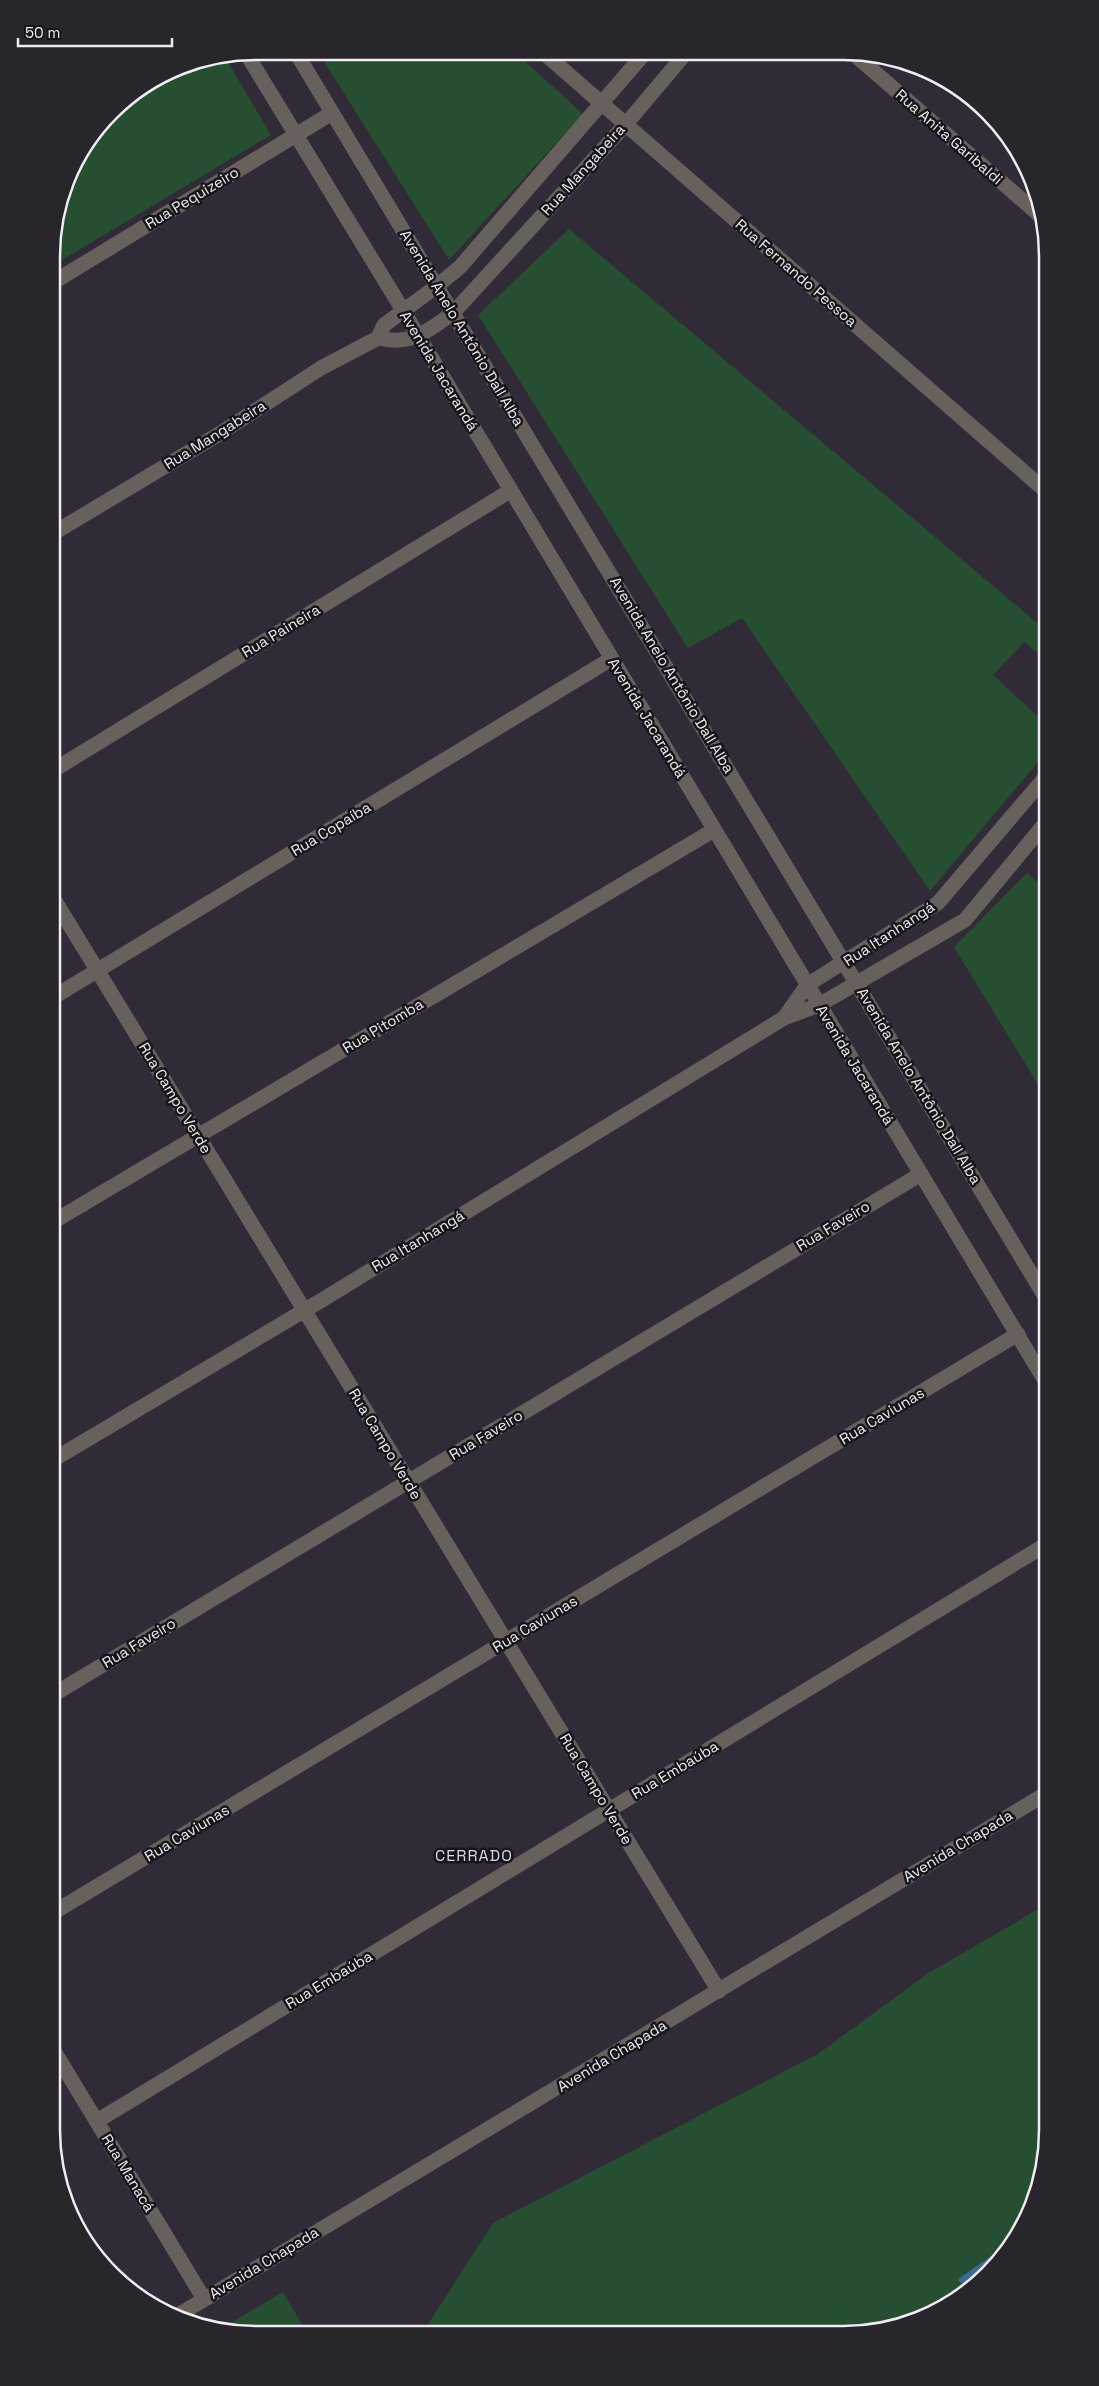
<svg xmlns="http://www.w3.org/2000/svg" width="1099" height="2386" font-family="'Space Grotesk',sans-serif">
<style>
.green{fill:#254f30}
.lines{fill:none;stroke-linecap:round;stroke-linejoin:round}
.stream{stroke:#396995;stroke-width:6}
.minor{stroke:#67605d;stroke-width:15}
.labels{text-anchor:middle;stroke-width:5;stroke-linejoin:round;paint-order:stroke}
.street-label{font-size:15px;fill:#efecf3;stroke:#17151a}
.neighbourhood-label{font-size:16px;letter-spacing:1px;fill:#ddd6e5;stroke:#17151a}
.rim{fill:none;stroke:#efecf3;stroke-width:2.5}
</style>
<rect width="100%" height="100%" fill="#302b36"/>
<g class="green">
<path d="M318,52L516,53L583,114L449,260Z"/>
<path d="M225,57L271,135L52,266V242L72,166L121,102L178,67Z"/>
<path d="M569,229L1048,632V661L1024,642L993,675L1048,726V750L930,891L742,618L688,648L478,315Z"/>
<path d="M1027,873L1048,891V1101L954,947Z"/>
<path d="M1047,1904V2144L1032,2208L997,2265L957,2300L896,2328L843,2335L423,2332L493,2223L818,2054L927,1974Z"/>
<path d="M283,2292L306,2331H217Z"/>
</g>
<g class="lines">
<path class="stream" d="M962,2280L1008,2248"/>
<g class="minor">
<path d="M295,51L1047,1300"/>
<path d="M246,53L404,312L1047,1384"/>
<path d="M544,53L1048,493"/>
<path d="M855,55L1043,218"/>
<path d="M52,283L332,113"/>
<path d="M378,338C413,346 427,331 453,313L626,124L685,54"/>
<path d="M378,338L384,325L437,286L460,267L644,54"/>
<path d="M52,534L219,434L321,368L378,338"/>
<path d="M52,771L510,491"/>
<path d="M52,896L719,1991"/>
<path d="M52,998L611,659"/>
<path d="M784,1018L807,985L938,903L1048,774"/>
<path d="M51,1223L714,830"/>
<path d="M51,1461L322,1300L784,1018L819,1005L965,920L1048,820"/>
<path d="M51,1696L921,1174"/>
<path d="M51,1914L1018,1334"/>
<path d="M51,2046L204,2299"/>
<path d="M97,2121L1047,1544"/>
<path d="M175,2317L1047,1793"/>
</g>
</g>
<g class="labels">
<g class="street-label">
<text transform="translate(949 137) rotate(41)" y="5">Rua Anita Garibaldi</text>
<text transform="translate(583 170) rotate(-48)" y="5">Rua Mangabeira</text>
<text transform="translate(192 198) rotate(-31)" y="5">Rua Pequizeiro</text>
<text transform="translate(796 273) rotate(41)" y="5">Rua Fernando Pessoa</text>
<text transform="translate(462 328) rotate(59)" y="5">Avenida Anelo Antônio Dall Alba</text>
<text transform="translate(439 371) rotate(59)" y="5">Avenida Jacarandá</text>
<text transform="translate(215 435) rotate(-32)" y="5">Rua Mangabeira</text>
<text transform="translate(281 631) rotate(-31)" y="5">Rua Paineira</text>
<text transform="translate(672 675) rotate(59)" y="5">Avenida Anelo Antônio Dall Alba</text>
<text transform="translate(647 718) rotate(59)" y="5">Avenida Jacarandá</text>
<text transform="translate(331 829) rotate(-31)" y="5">Rua Copaíba</text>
<text transform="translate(889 934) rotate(-33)" y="5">Rua Itanhangá</text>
<text transform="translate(383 1026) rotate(-31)" y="5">Rua Pitomba</text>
<text transform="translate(855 1065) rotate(59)" y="5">Avenida Jacarandá</text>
<text transform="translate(919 1086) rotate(59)" y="5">Avenida Anelo Antônio Dall Alba</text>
<text transform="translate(175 1098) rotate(59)" y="5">Rua Campo Verde</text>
<text transform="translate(833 1226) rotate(-31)" y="5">Rua Faveiro</text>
<text transform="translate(418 1241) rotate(-31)" y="5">Rua Itanhangá</text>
<text transform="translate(882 1416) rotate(-31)" y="5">Rua Caviunas</text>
<text transform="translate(486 1435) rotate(-31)" y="5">Rua Faveiro</text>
<text transform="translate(385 1444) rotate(59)" y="5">Rua Campo Verde</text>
<text transform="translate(535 1624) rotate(-31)" y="5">Rua Caviunas</text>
<text transform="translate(139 1643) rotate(-31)" y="5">Rua Faveiro</text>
<text transform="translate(675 1770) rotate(-31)" y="5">Rua Embaúba</text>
<text transform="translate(596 1789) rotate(59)" y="5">Rua Campo Verde</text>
<text transform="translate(187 1833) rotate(-31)" y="5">Rua Caviunas</text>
<text transform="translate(958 1846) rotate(-31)" y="5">Avenida Chapada</text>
<text transform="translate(329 1980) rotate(-31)" y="5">Rua Embaúba</text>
<text transform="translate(612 2056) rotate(-31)" y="5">Avenida Chapada</text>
<text transform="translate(128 2173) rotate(59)" y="5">Rua Manacá</text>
<text transform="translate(264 2263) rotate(-31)" y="5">Avenida Chapada</text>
</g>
<g class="neighbourhood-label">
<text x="474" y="1861">CERRADO</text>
</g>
</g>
<path d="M0 0H1099V2386H0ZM256 60H843A196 196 0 0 1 1039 256V2130A196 196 0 0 1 843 2326H256A196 196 0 0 1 60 2130V256A196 196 0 0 1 256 60Z" fill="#28262b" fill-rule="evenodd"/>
<path class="rim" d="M256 60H843A196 196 0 0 1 1039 256V2130A196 196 0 0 1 843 2326H256A196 196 0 0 1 60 2130V256A196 196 0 0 1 256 60Z"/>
<path d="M18 38v8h154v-8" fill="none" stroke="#efecf3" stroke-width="2.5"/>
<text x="25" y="38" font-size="15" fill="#efecf3" stroke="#17151a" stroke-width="4" paint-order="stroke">50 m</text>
</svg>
